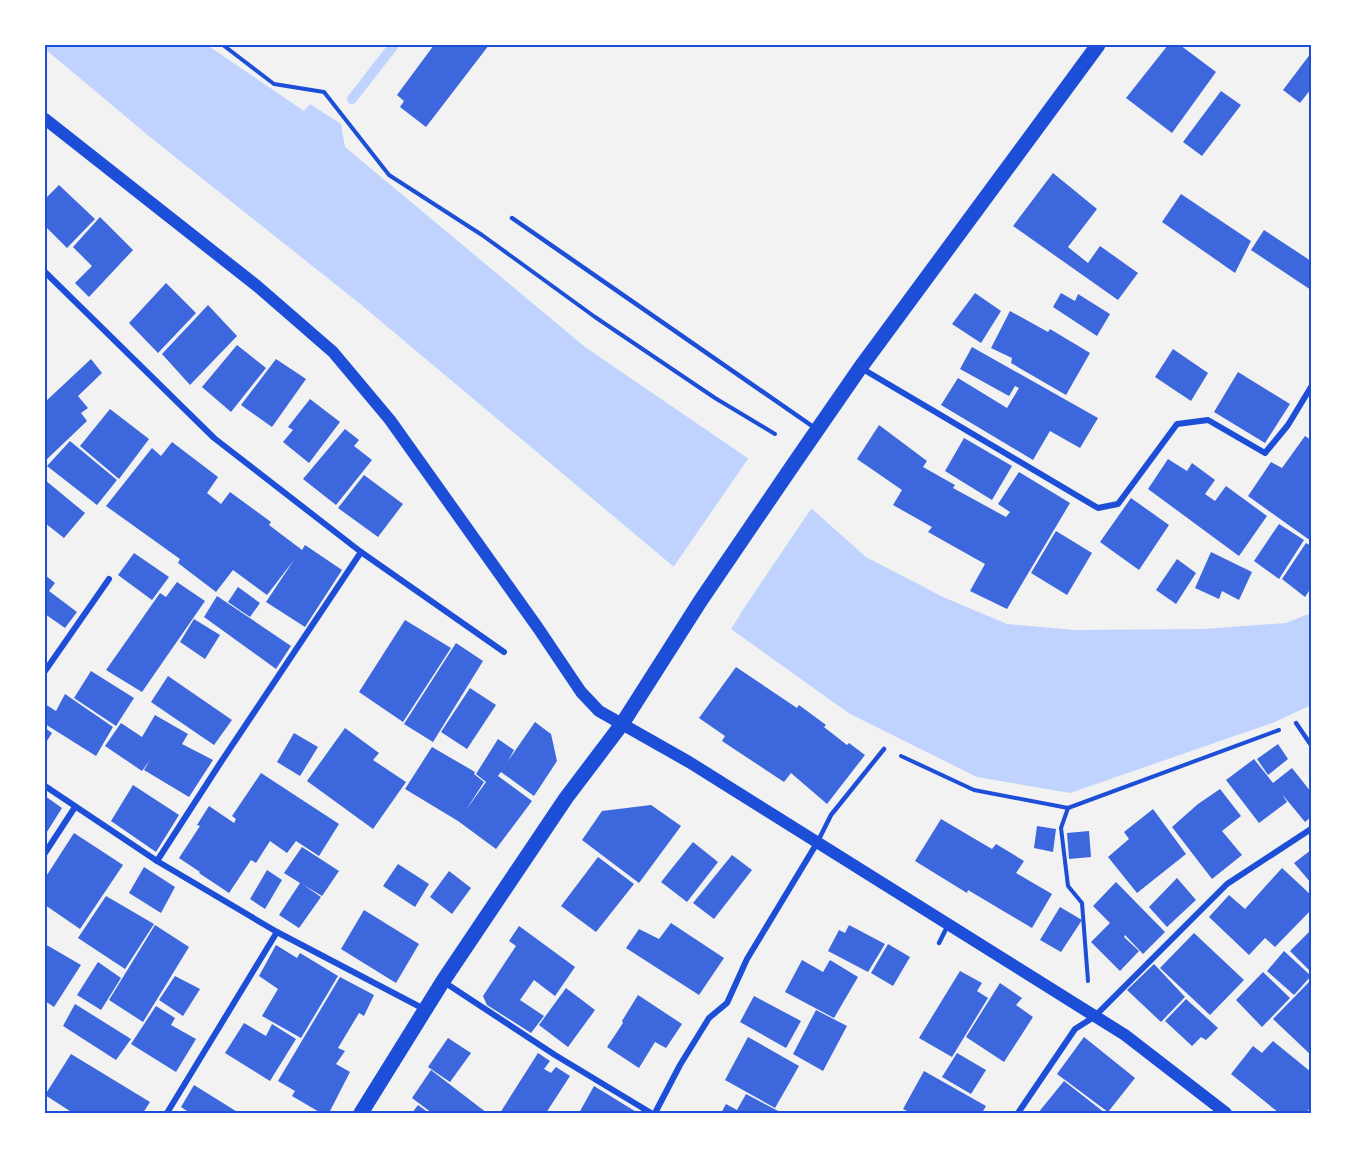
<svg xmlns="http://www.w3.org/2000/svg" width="1356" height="1158" font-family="'Exo 2',sans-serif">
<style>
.water{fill:#bfd3fe}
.pier{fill:#f2f2f2}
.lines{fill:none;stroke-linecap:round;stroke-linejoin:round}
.stream{stroke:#bfd3fe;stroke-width:10}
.building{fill:#3d67dc}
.path{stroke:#1d4ed8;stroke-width:4}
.service{stroke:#1d4ed8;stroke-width:4.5}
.minor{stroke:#1d4ed8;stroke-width:6}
.secondary{stroke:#1d4ed8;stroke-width:12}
.primary{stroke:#1d4ed8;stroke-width:15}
.neatline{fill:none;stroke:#1d4ed8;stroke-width:2}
</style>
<rect width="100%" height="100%" fill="#f2f2f2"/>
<path class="water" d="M45,45H207L304,111L310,104L341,124L345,147L585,347L777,478L866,557L943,597L1007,624L1075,630L1203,629L1286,623L1311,613V705L1275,722L1070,793L977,777L850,714L731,629L740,615L680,572L359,303L150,137L45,49Z"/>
<path class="pier" d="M750,456L779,476L813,506L734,623L732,622L736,616L672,569Z"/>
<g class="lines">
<path class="stream" d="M352,99L394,45"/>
</g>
<g class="building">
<path d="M434,45H489L426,127L400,107L404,101L397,95Z"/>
<path d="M1168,45H1180L1216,72L1172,133L1126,98Z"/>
<path d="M1311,53V89L1300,103L1283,90Z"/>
<path d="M1221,91L1241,105L1202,156L1183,142Z"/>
<path d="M1053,173L1097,209L1068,247L1088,263L1100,246L1138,273L1118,300L1013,226Z"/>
<path d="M59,185L95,219L67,248L45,226V199Z"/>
<path d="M1181,194L1251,241L1235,273L1162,222Z"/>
<path d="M100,217L133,250L89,297L75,283L92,266L73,247Z"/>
<path d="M1264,230L1311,261V290L1251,250Z"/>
<path d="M166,283L196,313L158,353L129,323Z"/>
<path d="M975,293L1001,311L981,343L952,324Z"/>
<path d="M1061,293L1075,301L1078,294L1110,314L1097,336L1053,307Z"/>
<path d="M208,305L237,336L190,385L162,354Z"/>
<path d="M1010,311L1048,332L1050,329L1090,353L1066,395L1011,363L1012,358L991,348Z"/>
<path d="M237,345L266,368L231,412L202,387Z"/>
<path d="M972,347L1098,418L1080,448L1050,431L1033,460L941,405L958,378L1007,408L1019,388L1015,386L1009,396L960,369Z"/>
<path d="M1173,349L1208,373L1191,401L1155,377Z"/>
<path d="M91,359L102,373L78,396L88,408L81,413L87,421L45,461V402Z"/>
<path d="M276,359L306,379L272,427L241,405Z"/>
<path d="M1238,372L1290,404L1265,443L1214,412Z"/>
<path d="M310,399L340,422L309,463L283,442L293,430L288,427Z"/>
<path d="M110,409L149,439L119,479L80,446Z"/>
<path d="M879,425L927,461L923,467L955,485L953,488L1006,517L1010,512L998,504L1019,472L1070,503L1007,609L970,591L985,564L928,532L932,527L893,505L902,490L857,459Z"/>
<path d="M345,429L359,440L354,446L372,460L336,505L303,479Z"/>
<path d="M1305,436L1311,440V541L1248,496L1271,462L1282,468Z"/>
<path d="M964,438L1012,466L992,500L945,471Z"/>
<path d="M70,441L117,480L97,505L47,466Z"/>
<path d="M172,442L218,477L207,493L221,504L230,492L271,522L269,525L302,550L305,545L342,570L305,627L266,602L294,560L267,595L233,570L216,592L178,563L180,559L106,506L152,448L161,456Z"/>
<path d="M1168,459L1187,471L1192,463L1215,480L1205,494L1215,501L1226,486L1267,516L1239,556L1148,489Z"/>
<path d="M364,475L403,504L378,537L338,508Z"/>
<path d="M45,480L85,513L64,538L45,523Z"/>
<path d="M1131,498L1169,525L1139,570L1100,542Z"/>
<path d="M1279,524L1304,540L1279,579L1254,561Z"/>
<path d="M1056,531L1092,553L1067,595L1031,573Z"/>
<path d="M1306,543L1311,546V588L1305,597L1282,579Z"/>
<path d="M1211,552L1252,572L1239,600L1222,591L1219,599L1195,588Z"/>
<path d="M134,553L169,577L152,600L118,575Z"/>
<path d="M1177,559L1196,573L1176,604L1156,590Z"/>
<path d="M45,575L55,583L49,591L77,612L65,628L45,614Z"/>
<path d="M177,582L205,601L142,692L106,670L160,593L166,597Z"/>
<path d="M238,587L260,603L250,617L228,602Z"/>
<path d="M217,596L291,646L276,669L204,617Z"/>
<path d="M194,619L220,635L205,659L180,642Z"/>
<path d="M405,620L451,648L403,722L359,692Z"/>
<path d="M456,643L483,661L433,742L404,724Z"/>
<path d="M736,667L797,708L799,705L826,725L824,727L847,745L849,743L865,755L827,804L791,773L784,782L722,741L725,736L699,718Z"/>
<path d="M91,671L134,698L116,726L74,698Z"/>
<path d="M168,676L232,720L214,745L151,702Z"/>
<path d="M470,688L496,705L467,749L441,732Z"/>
<path d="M65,694L113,727L96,756L45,724V704L56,711Z"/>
<path d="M155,715L188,734L182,744L213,760L189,797L144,770L150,760L142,771L105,746L121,723L142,737Z"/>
<path d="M535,722L551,734L557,761L534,796L501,772L498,776L532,801L496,849L458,821L405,789L432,747L475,772L474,774L484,782L466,810L486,782L476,774L498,739L514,750L508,761Z"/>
<path d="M45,728L52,733L45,744Z"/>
<path d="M345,728L379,753L373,760L406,782L373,829L307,781Z"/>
<path d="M294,733L318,747L300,776L277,762Z"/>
<path d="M1278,744L1288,759L1268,775L1257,759Z"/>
<path d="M1254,759L1273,783L1292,768L1311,792V817L1305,822L1282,794L1287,802L1259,823L1226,780Z"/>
<path d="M261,773L339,824L319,856L296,841L287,853L270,841L256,863L251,860L229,893L199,873L200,872L179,858L200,826L197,825L209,806L234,823L236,819L232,816Z"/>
<path d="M133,785L179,815L156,852L111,821Z"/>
<path d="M1220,789L1241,816L1222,831L1242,855L1212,879L1172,827L1198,804Z"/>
<path d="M45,796L62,808L45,835Z"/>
<path d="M651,805L681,826L639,883L582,840L602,811Z"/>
<path d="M1153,809L1186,854L1137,893L1108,857L1129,839L1124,832Z"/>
<path d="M941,819L992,849L996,844L1024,861L1016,873L1052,894L1032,928L968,890L967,893L915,861Z"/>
<path d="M1037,826L1056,829L1053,852L1034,848Z"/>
<path d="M1089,831L1091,857L1069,859L1067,833Z"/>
<path d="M74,833L123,865L80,929L45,905V878Z"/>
<path d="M693,842L718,862L687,902L661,882Z"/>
<path d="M302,847L339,871L322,896L302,884L321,897L299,928L279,915L300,883L284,873Z"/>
<path d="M1311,850V883L1294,863Z"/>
<path d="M732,855L752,870L714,919L693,903Z"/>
<path d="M598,857L634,884L596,932L561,906Z"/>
<path d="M398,864L429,884L415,907L383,886Z"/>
<path d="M144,867L175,887L161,913L129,893Z"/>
<path d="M1282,868L1311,895V910L1275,947L1265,938L1249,955L1209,917L1229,895L1245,909Z"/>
<path d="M267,870L282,880L265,909L250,899Z"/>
<path d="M449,871L471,888L452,914L430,897Z"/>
<path d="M1177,878L1196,900L1167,927L1149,907Z"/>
<path d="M1116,882L1165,932L1143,954L1125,935L1124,937L1139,951L1120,971L1091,942L1110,923L1093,906Z"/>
<path d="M106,896L154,924L125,969L78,938Z"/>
<path d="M1060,907L1082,920L1061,952L1040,940Z"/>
<path d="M364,910L419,944L396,983L341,949Z"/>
<path d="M671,923L724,958L699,995L626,948L639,929L659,939Z"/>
<path d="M155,925L189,947L143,1022L109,1000Z"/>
<path d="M849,925L885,944L868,972L828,951L839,930L845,933Z"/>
<path d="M519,926L575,967L555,996L534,980L520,1000L544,1016L531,1033L487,1005L483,996L516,946L509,941Z"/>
<path d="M1311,930V972L1290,951Z"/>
<path d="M1194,933L1244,980L1210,1015L1160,968Z"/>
<path d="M45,944L81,965L54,1007L45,1001Z"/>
<path d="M888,944L910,957L893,986L871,973Z"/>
<path d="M276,945L297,958L300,953L338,976L301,1038L262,1016L278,989L259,976Z"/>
<path d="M1284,951L1311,976L1294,995L1267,971Z"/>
<path d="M802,960L823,972L830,960L858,977L834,1018L785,992Z"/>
<path d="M98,962L121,978L101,1010L77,995Z"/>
<path d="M1154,964L1185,997L1161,1022L1127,990Z"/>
<path d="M960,971L982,983L977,991L988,998L952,1057L919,1038Z"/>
<path d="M1263,972L1290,998L1262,1027L1236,1000Z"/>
<path d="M175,976L200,989L183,1016L159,1000Z"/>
<path d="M340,977L374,995L364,1016L359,1013L338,1048L345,1051L336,1064L350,1072L329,1113H321L292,1096L295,1091L278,1081Z"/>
<path d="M1311,980V1055L1273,1019Z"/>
<path d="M1000,983L1022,998L1016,1005L1033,1017L1004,1062L966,1037Z"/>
<path d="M566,988L595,1010L568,1047L539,1025Z"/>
<path d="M638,995L682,1024L666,1048L655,1042L639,1068L607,1047L623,1023L622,1021Z"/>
<path d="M754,996L801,1021L786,1048L740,1022Z"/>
<path d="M1186,999L1218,1028L1206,1040L1201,1037L1192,1046L1165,1021Z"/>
<path d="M75,1004L131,1039L116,1060L63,1026Z"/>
<path d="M156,1006L175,1018L171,1025L196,1039L176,1072L131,1044Z"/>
<path d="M816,1010L847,1026L823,1071L793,1054Z"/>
<path d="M244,1023L266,1036L272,1024L296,1039L270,1081L225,1053Z"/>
<path d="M748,1037L799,1066L775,1108L725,1080Z"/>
<path d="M1084,1037L1135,1078L1108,1112L1057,1074Z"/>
<path d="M448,1038L471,1053L450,1082L428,1067Z"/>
<path d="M1273,1041L1311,1072V1107L1306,1113H1279L1231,1074L1253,1046L1262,1053Z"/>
<path d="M538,1053L550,1061L544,1069L551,1073L556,1067L570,1076L546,1113H500Z"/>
<path d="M957,1053L986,1070L971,1094L942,1077Z"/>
<path d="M71,1054L150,1102L143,1113H73L45,1095Z"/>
<path d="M431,1070L487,1113H432L412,1098Z"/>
<path d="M924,1071L986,1106L982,1113H911L903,1109Z"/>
<path d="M1064,1081L1105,1113H1038Z"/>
<path d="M194,1085L239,1113H190L181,1107Z"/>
<path d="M594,1086L638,1113H579Z"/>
<path d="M746,1094L782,1113H721L726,1104L737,1110Z"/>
<path d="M418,1105L429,1113H412Z"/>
</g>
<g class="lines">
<g class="path">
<path d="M223,45L274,84L324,92L389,175L482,235L595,317L715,398L775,434"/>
<path d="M901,756L974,790L1068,808L1279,730"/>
<path d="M1068,808L1061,828L1068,886L1082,903L1088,981"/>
</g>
<g class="service">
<path d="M512,218L815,428"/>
<path d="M1296,723L1311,745"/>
<path d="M818,841L831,815L884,749"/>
<path d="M939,943L947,927"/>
</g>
<g class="minor">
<path d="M45,272L214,438L361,552L504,652"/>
<path d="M861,368L1098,508L1118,504L1177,424L1208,420L1265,453L1288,425L1311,387"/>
<path d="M45,671L109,579"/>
<path d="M45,786L157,861L277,932L424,1009"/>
<path d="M45,853L75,807"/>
<path d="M157,861L219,765L361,552"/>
<path d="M444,982L555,1055L651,1113"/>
<path d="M167,1113L277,932"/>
<path d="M655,1113L680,1065L709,1018L727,1003L747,959L817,843"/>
<path d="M1018,1113L1075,1029L1094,1017L1227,884L1311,829"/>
</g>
<path class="secondary" d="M45,119L257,286L333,352L390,420L538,628L581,692L599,711L689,762L1125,1035L1226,1113"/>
<path class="primary" d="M361,1113L443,981L566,798L622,724L701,600L793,465L860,368L1098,45"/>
</g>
<rect width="1356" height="1158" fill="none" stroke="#ffffff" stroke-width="93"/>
<rect x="46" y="46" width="1264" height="1066" class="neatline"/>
</svg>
